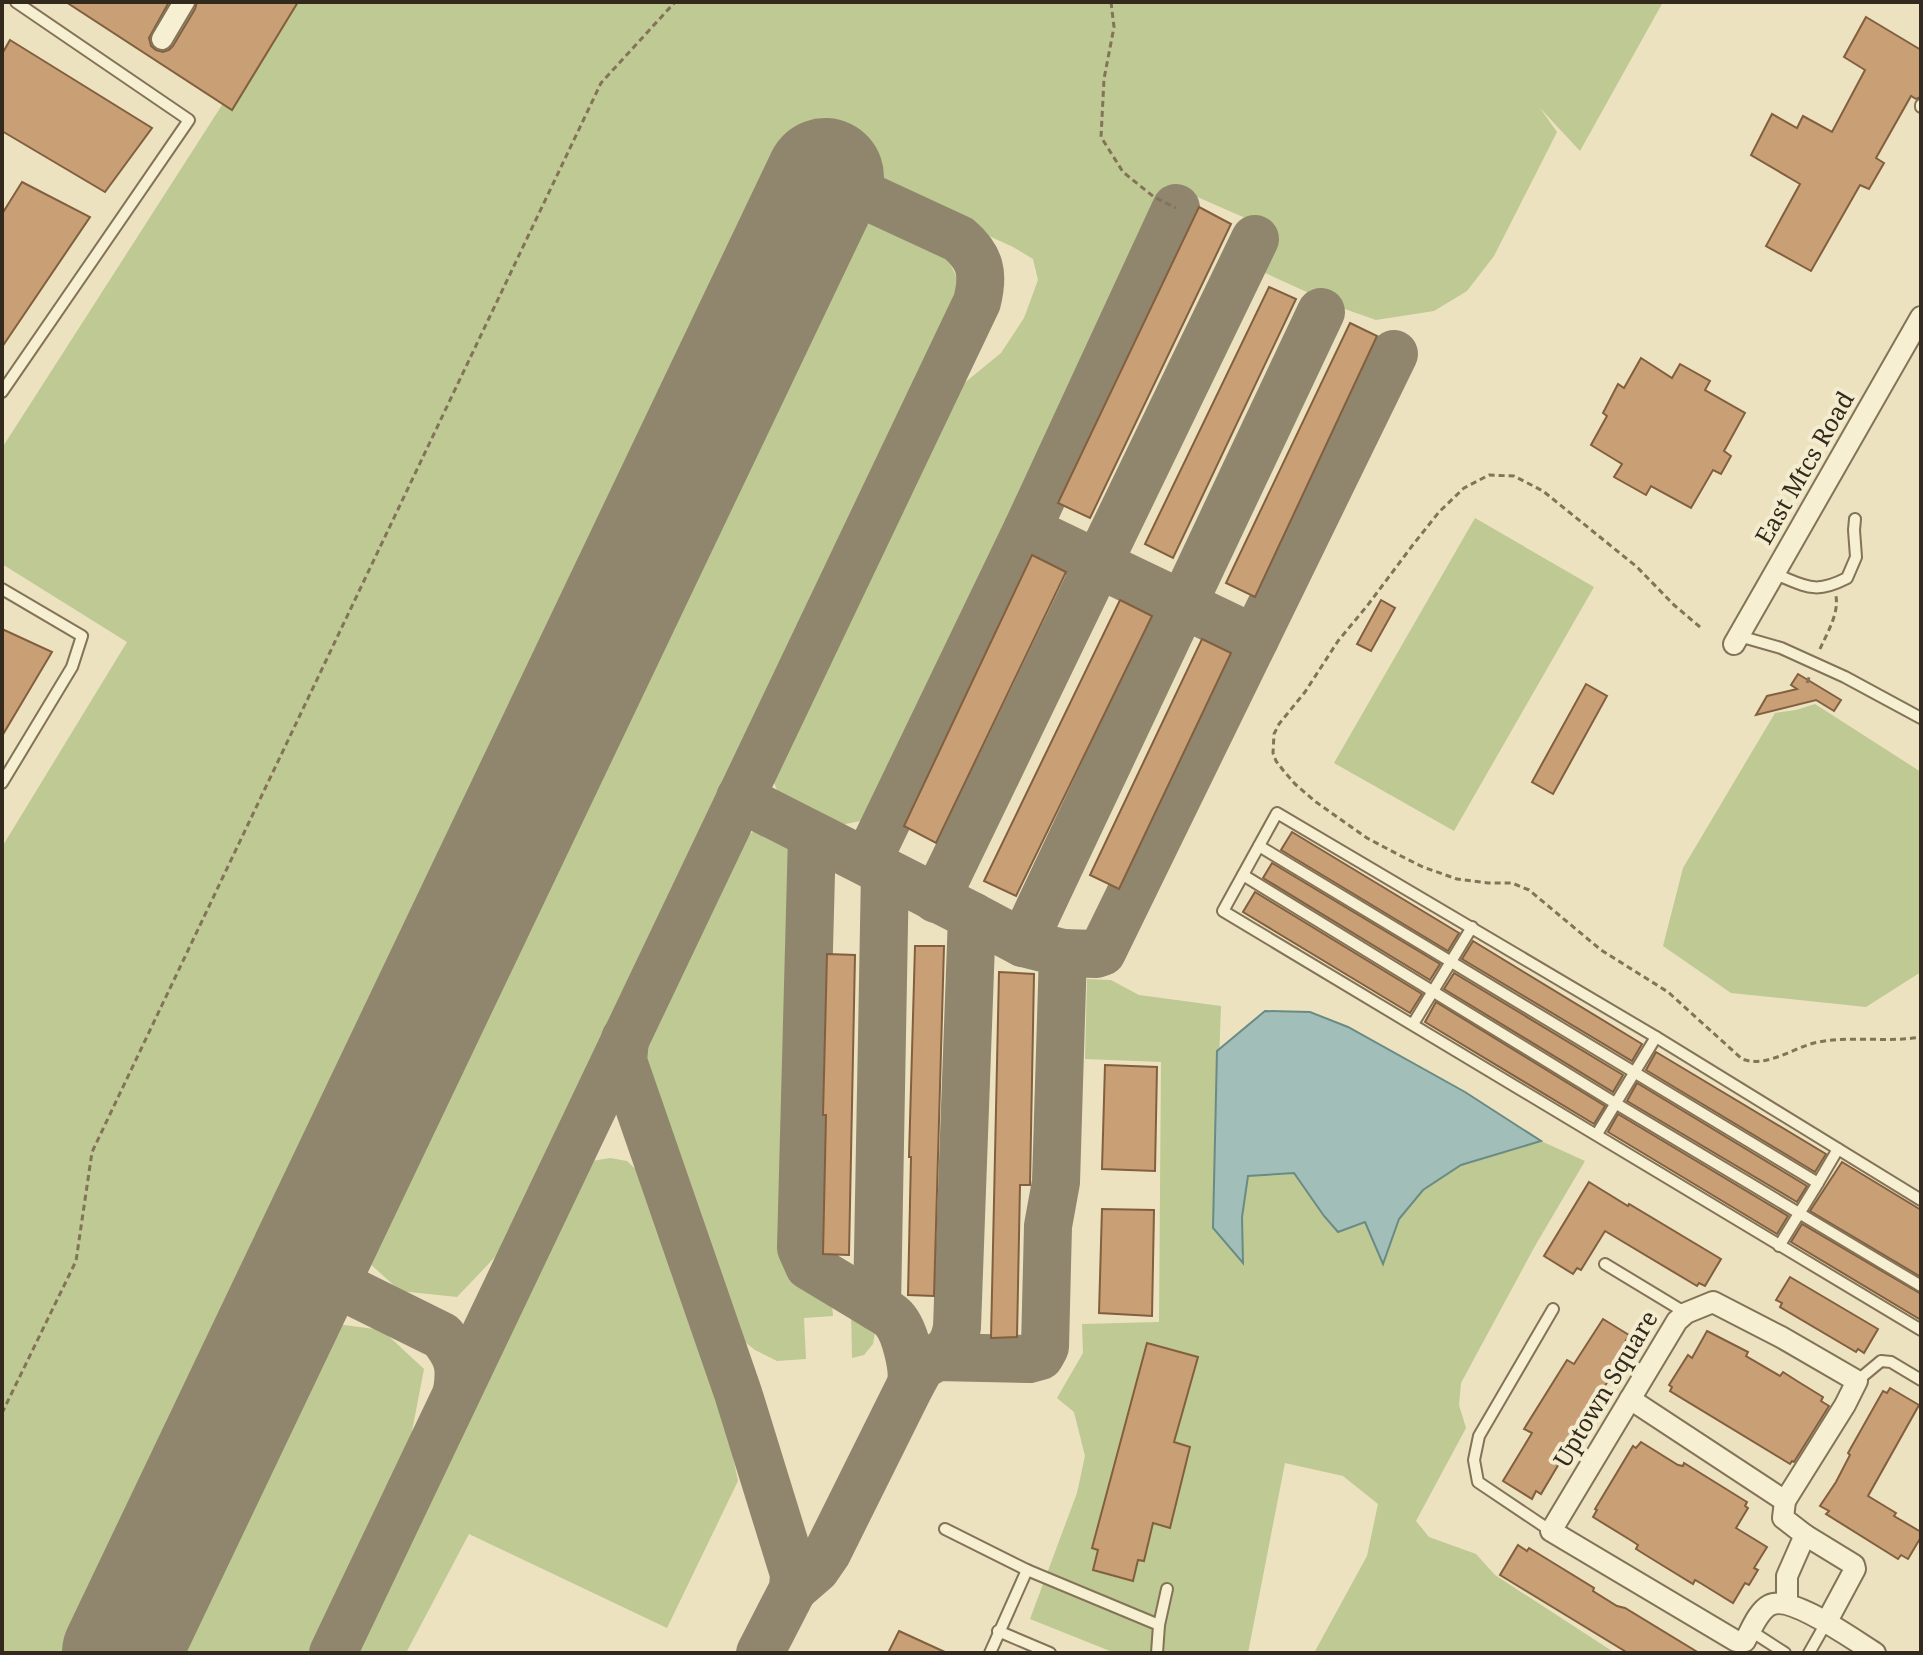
<svg xmlns="http://www.w3.org/2000/svg" width="1923" height="1655" font-family="'Noto Serif',serif">
<style>
.green{fill:#bec993}
.water{fill:#a2beb8;stroke:#6a8b85;stroke-width:2}
.lines{fill:none;stroke-linecap:round;stroke-linejoin:round}
.taxiway{stroke:#90866e;stroke-width:48}
.runway{stroke:#90866e;stroke-width:118}
.building{fill:#c9a076;stroke:#825f3f;stroke-width:2}
.service-casing{stroke:#837358;stroke-width:14}
.minor-casing{stroke:#837358;stroke-width:24}
.path{stroke:#837358;stroke-width:3;stroke-dasharray:6 4;stroke-linecap:butt}
.service{stroke:#f7efd1;stroke-width:10}
.minor{stroke:#f7efd1;stroke-width:20}
.labels{text-anchor:middle;stroke-width:8;stroke-linejoin:round;paint-order:stroke}
.street-label{font-size:24px;fill:#33291c;stroke:#f4ecce}
</style>
<rect width="100%" height="100%" fill="#ece2bf"/>
<g class="green">
<path d="M288,2H1663L1580,151L1540,108L1557,132L1494,256L1467,291L1434,311L1376,320L1342,308L1263,272L1259,263L1275,231L1170,185L1030,478L870,819L826,828L781,800L770,773L776,753L852,599L946,398L1001,353L1024,318L1038,280L1033,259L1013,247L790,144L481,804L75,1653H2V847L127,642L2,564V448Z"/>
<path d="M875,218L941,244L963,291L892,447L515,1236L457,1297L400,1291L356,1251L841,228Z"/>
<path d="M1475,518L1594,587L1454,831L1334,763Z"/>
<path d="M1815,704L1921,772V972L1866,1007L1731,993L1663,946L1683,868L1775,713L1796,710Z"/>
<path d="M772,831L788,844L796,865L791,974L784,1259L801,1275L831,1294L833,1316L804,1318L806,1359L777,1361L755,1350L736,1335L641,1068V1047L647,1024L732,844L753,832Z"/>
<path d="M1087,979L1111,980L1139,995L1221,1006L1213,1228L1243,1262L1242,1217L1248,1176L1294,1173L1324,1216L1365,1222L1383,1263L1399,1219L1423,1190L1461,1165L1541,1141L1585,1161L1535,1246L1461,1383L1459,1405L1466,1428L1416,1521L1429,1537L1476,1554L1495,1575L1615,1653H1314L1367,1556L1378,1504L1343,1476L1285,1463L1248,1653H1115L1030,1619L1077,1493L1085,1456L1074,1412L1057,1398L1083,1353L1082,1324L1159,1322L1161,1062L1085,1059Z"/>
<path d="M610,1158L627,1161L645,1178L714,1363L738,1481L667,1628L469,1534L406,1653H350L575,1178L592,1161Z"/>
<path d="M851,1307L867,1315L875,1333L873,1344L864,1355L852,1358Z"/>
<path d="M321,1322L382,1330L424,1369L407,1457L397,1483L317,1653H163Z"/>
</g>
<path class="water" d="M1265,1011L1310,1012L1348,1027L1465,1092L1541,1141L1461,1165L1423,1190L1399,1219L1383,1264L1365,1222L1338,1232L1324,1216L1294,1173L1248,1176L1242,1217L1243,1263L1213,1228L1217,1051Z"/>
<g class="lines">
<g class="taxiway">
<path d="M1027,530L1255,639"/>
<path d="M740,798L972,916L957,1327C955,1339 950,1352 937,1357"/>
<path d="M812,836L801,1248L809,1266L877,1307"/>
<path d="M867,862L1027,530L1176,208"/>
<path d="M885,872L877,1307C883,1311 890,1314 894,1319C905,1331 914,1368 911,1384L921,1366L937,1357L1029,1359L1040,1356L1045,1347L1048,1226L1056,1182L1063,953L1023,943L972,916"/>
<path d="M936,899L1255,239"/>
<path d="M1023,943L1321,312"/>
<path d="M1063,953L1096,954L1102,952L1394,354"/>
<path d="M625,1039L623,1061L738,1393L794,1574L793,1589L760,1653"/>
<path d="M322,1233C319,1256 325,1275 345,1288"/>
<path d="M279,1324C297,1295 308,1280 345,1288L442,1336C458,1356 461,1366 457,1391"/>
<path d="M793,1589L816,1569L827,1553L911,1384"/>
<path d="M333,1653L977,302C984,274 981,258 959,239L825,177"/>
</g>
<path class="runway" d="M121,1653L825,177"/>
</g>
<g class="building">
<path d="M66,2H169L149,38L151,46L156,50L163,52L169,50L173,46L195,9L197,2H298L232,110Z"/>
<path d="M1866,17L1921,50V97L1916,99L1911,96L1876,158L1884,163L1869,189L1860,185L1811,271L1766,246L1800,184L1751,155L1772,114L1797,128L1803,116L1832,132L1865,70L1844,57Z"/>
<path d="M10,40L152,128L105,192L2,131V54Z"/>
<path d="M22,182L90,217L2,347V214Z"/>
<path d="M1199,207L1231,224L1090,518L1058,503Z"/>
<path d="M1269,287L1296,299L1173,558L1145,544Z"/>
<path d="M1350,323L1377,336L1255,597L1226,583Z"/>
<path d="M1641,358L1672,378L1680,364L1710,381L1705,390L1745,413L1724,451L1731,456L1721,474L1713,470L1691,508L1651,486L1646,495L1614,477L1622,464L1591,445L1607,416L1603,413L1618,384L1624,388Z"/>
<path d="M1032,555L1066,572L936,843L904,826Z"/>
<path d="M1120,600L1152,616L1016,896L984,881Z"/>
<path d="M1381,600L1395,608L1371,651L1357,644Z"/>
<path d="M2,629L52,652L2,736Z"/>
<path d="M1202,639L1231,653L1119,889L1090,875Z"/>
<path d="M1798,674L1841,700L1834,711L1816,700L1756,715L1767,696L1797,689L1791,685Z"/>
<path d="M1586,684L1607,696L1553,794L1532,782Z"/>
<path d="M1292,832L1459,933L1448,951L1281,850Z"/>
<path d="M1272,863L1440,964L1430,980L1263,878Z"/>
<path d="M1255,892L1422,994L1410,1013L1243,912Z"/>
<path d="M1473,941L1642,1044L1632,1061L1462,959Z"/>
<path d="M915,946H944L934,1296L908,1295L911,1157H909Z"/>
<path d="M827,954L855,955L849,1255L823,1254L826,1115H823Z"/>
<path d="M999,972L1034,974L1030,1185H1020L1017,1337L991,1338Z"/>
<path d="M1454,973L1623,1075L1613,1092L1444,989Z"/>
<path d="M1436,1002L1605,1106L1594,1124L1425,1022Z"/>
<path d="M1656,1052L1826,1154L1815,1172L1646,1070Z"/>
<path d="M1105,1065L1157,1067L1155,1171L1102,1169Z"/>
<path d="M1637,1083L1807,1186L1797,1202L1627,1101Z"/>
<path d="M1618,1114L1788,1216L1777,1234L1608,1132Z"/>
<path d="M1842,1162L1921,1210V1277L1810,1211Z"/>
<path d="M1589,1182L1628,1206L1629,1204L1721,1259L1705,1286L1699,1283L1697,1286L1605,1231L1581,1270L1577,1268L1573,1274L1544,1256Z"/>
<path d="M1102,1209L1154,1210L1152,1316L1099,1313Z"/>
<path d="M1802,1224L1921,1294V1320L1791,1242Z"/>
<path d="M1790,1277L1878,1329L1864,1353L1858,1349L1856,1352L1780,1307L1782,1303L1776,1300Z"/>
<path d="M1603,1319L1629,1335L1621,1349L1625,1352L1541,1494L1536,1491L1532,1499L1503,1481L1532,1433L1524,1429L1567,1360L1574,1364Z"/>
<path d="M1707,1331L1748,1352L1746,1356L1780,1376L1783,1372L1797,1381L1823,1397L1821,1401L1829,1406L1794,1462L1792,1461L1790,1464L1670,1391L1672,1387L1669,1385L1688,1355L1692,1358Z"/>
<path d="M1147,1343L1198,1357L1174,1442L1190,1447L1170,1528L1153,1523L1144,1561L1138,1560L1133,1581L1093,1570L1098,1550L1092,1548Z"/>
<path d="M1890,1388L1919,1405L1868,1496L1896,1513L1894,1516L1921,1532V1537L1908,1559L1901,1555L1898,1559L1826,1514L1829,1511L1820,1506L1836,1482L1850,1455L1848,1453L1883,1391L1887,1393Z"/>
<path d="M1641,1442L1678,1465L1683,1466L1684,1463L1747,1502L1745,1506L1748,1508L1736,1528L1767,1547L1754,1568L1758,1570L1749,1585L1745,1583L1733,1603L1702,1584L1695,1580L1693,1584L1657,1562L1636,1549L1638,1545L1632,1541L1593,1517L1597,1510L1595,1509L1633,1446L1636,1448Z"/>
<path d="M1518,1545L1527,1551L1529,1548L1594,1588L1593,1591L1617,1606L1625,1608L1699,1653H1628L1500,1575Z"/>
<path d="M899,1631L947,1653H888Z"/>
</g>
<g class="lines">
<defs>
<g id="service">
<path d="M1921,105V107"/>
<path d="M2,392L189,120L16,2"/>
<path d="M1775,574C1806,586 1814,595 1847,578L1856,557L1854,530L1855,519"/>
<path d="M2,589L82,636L72,667L2,783"/>
<path d="M1739,636L1781,648L1845,677L1921,718"/>
<path d="M1259,846L1818,1183L1779,1246"/>
<path d="M1243,875L1615,1103L1921,1286"/>
<path d="M1413,1024L1472,927"/>
<path d="M1597,1134L1656,1037"/>
<path d="M1818,1183L1838,1149"/>
<path d="M1921,1200L1656,1037L1277,813L1223,911L1921,1330"/>
<path d="M1605,1264L1686,1313"/>
<path d="M1857,1381L1881,1361L1891,1362L1921,1380"/>
<path d="M945,1529L1027,1570L1159,1625L1157,1653"/>
<path d="M1551,1531L1478,1482L1474,1460L1479,1436L1553,1309"/>
<path d="M1159,1625L1167,1589"/>
<path d="M998,1631L1050,1653"/>
<path d="M1751,1631L1785,1653"/>
<path d="M990,1653L1027,1570"/>
<path d="M1809,1653L1826,1623"/>
</g>
<g id="minor">
<path d="M162,39L184,2"/>
<path d="M1734,644L1921,317"/>
<path d="M1630,1399L1785,1501"/>
<path d="M1805,1535L1854,1565L1855,1569L1826,1623"/>
<path d="M1787,1604V1576L1805,1535L1783,1518L1785,1501L1845,1405L1857,1381L1781,1337L1713,1302L1686,1313L1677,1321L1551,1531L1736,1641H1745C1751,1630 1758,1611 1770,1605C1791,1594 1855,1641 1875,1653"/>
</g>
</defs>
<use href="#service" class="service-casing"/>
<use href="#minor" class="minor-casing"/>
<g class="path">
<path d="M1111,2L1114,27L1104,79L1101,137L1123,172L1154,197L1176,208"/>
<path d="M1700,627L1674,605L1637,567L1543,491L1514,476L1489,475L1464,488L1439,512L1412,546L1367,606L1338,641L1305,692L1279,724L1274,734L1273,753L1276,761L1283,770L1295,784L1316,802L1367,838L1401,856L1423,867L1457,879L1488,883H1512L1529,890L1601,950L1668,992L1742,1059C1766,1068 1791,1049 1814,1043C1849,1035 1886,1043 1921,1037"/>
<path d="M1820,649C1827,633 1839,614 1836,596"/>
<path d="M1807,683L1810,675"/>
<path d="M2,1413L76,1261L92,1152L601,83L675,2"/>
</g>
<use href="#service" class="service"/>
<use href="#minor" class="minor"/>
</g>
<g class="labels">
<g class="street-label">
<text transform="translate(1805 468) rotate(-60)" y="8">East Mtcs Road</text>
<text transform="translate(1606 1389) rotate(-59)" y="8">Uptown Square</text>
</g>
</g>
<rect width="1923" height="1655" fill="none" stroke="#33291c" stroke-width="8"/>
</svg>
